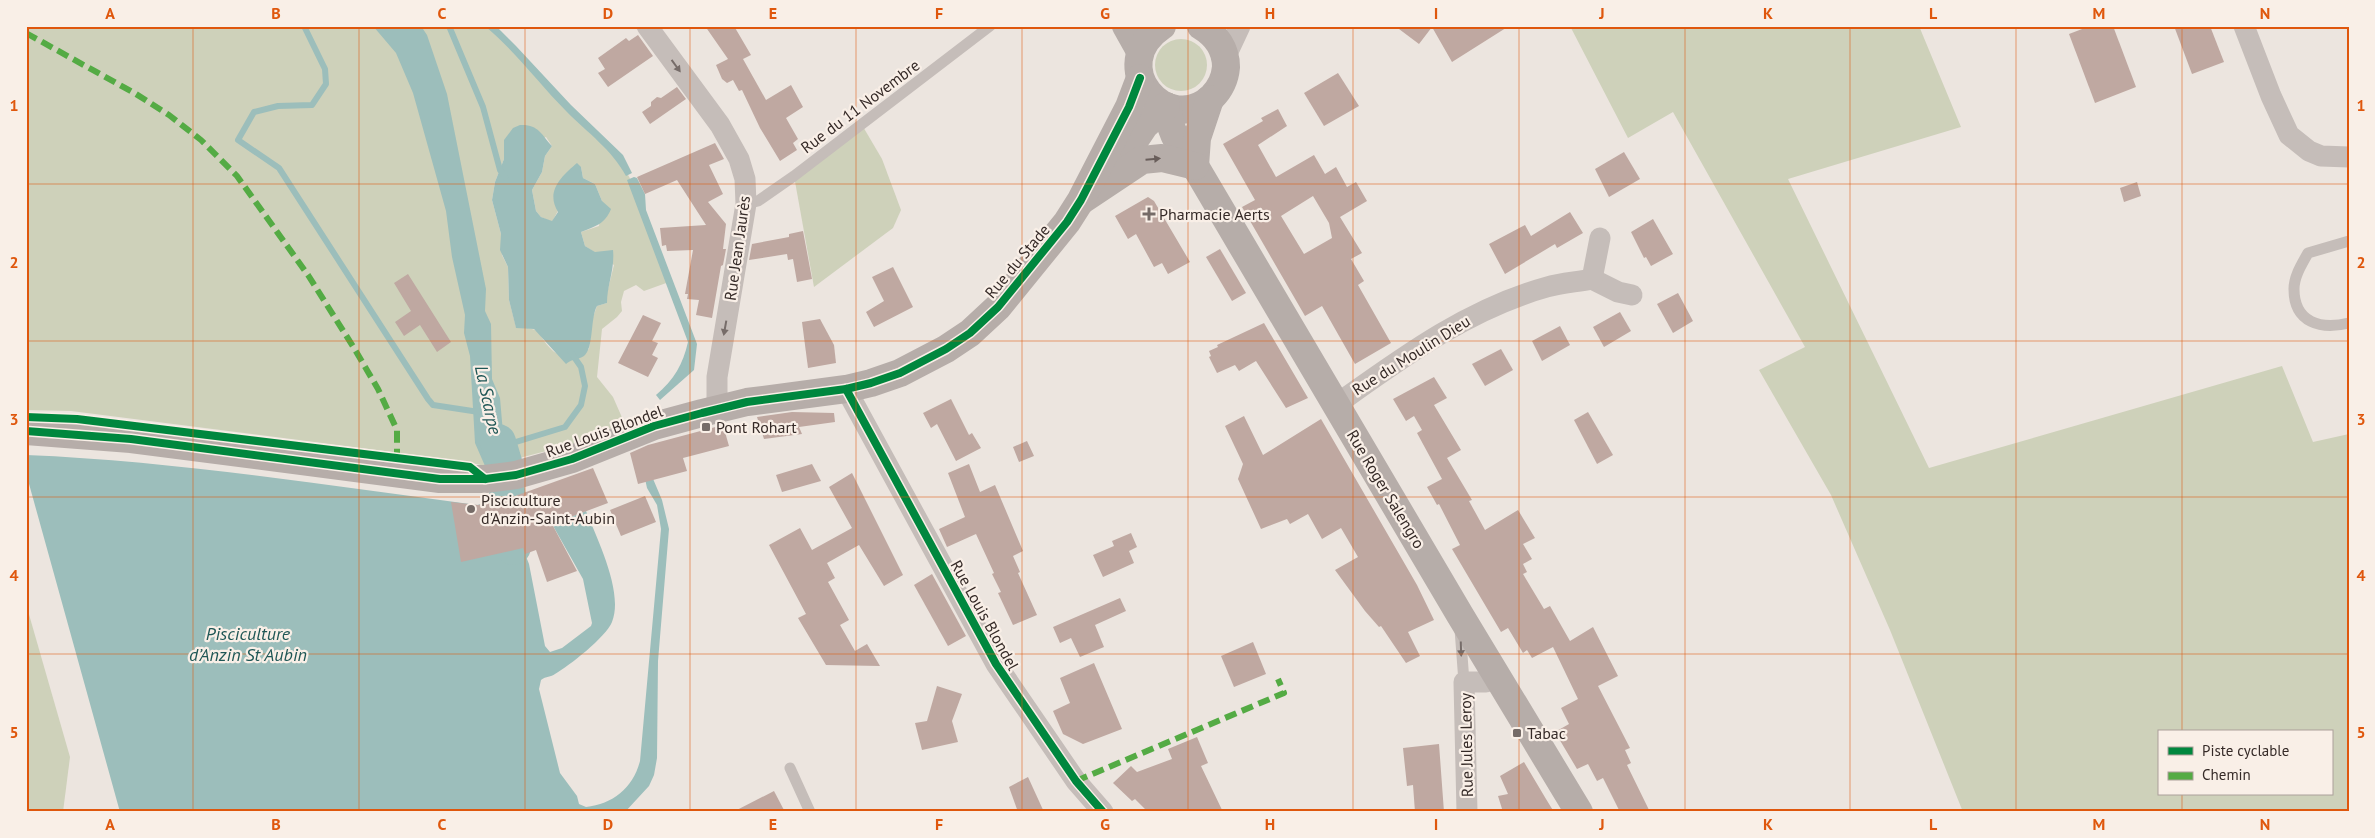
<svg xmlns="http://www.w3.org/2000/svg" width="2375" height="838" font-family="'PT Sans',sans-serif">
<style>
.green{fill:#ced1ba;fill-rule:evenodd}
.water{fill:#9cbebb}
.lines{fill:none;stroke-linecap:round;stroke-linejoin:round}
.stream{stroke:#9cbebb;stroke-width:6}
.river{stroke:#9cbebb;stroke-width:36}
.building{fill:#bfa8a1;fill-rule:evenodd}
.lane{stroke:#c5bdb9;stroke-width:11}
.street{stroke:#c5bdb9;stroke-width:21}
.secondary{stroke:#b6ada9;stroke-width:28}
.quiet{stroke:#54ab44;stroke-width:6;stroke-dasharray:12 6;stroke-linecap:butt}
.cycleway-casing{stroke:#f9efe7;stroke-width:11}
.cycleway{stroke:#00873e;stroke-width:8}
.oneway{fill:#766c69}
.oneway2{fill:#695e5b}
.grid{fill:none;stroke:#df570d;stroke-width:1;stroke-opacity:0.55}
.poi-dot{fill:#756b67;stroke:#f9efe7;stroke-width:2}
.labels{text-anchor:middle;stroke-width:4.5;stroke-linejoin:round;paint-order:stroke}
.street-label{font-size:16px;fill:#352a27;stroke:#f9efe7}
.poi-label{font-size:16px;fill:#352a27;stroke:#f9efe7;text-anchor:start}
.water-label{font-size:18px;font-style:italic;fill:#1e5655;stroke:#f9efe7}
.neatline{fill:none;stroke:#df570d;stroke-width:2}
.grid-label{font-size:16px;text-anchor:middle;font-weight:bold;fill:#df570d}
</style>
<rect width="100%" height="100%" fill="#ece5df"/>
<g class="green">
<path d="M26,26H491L624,167L639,196L669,282L644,291L636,285L624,291L621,302L622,311L617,317L602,329L597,377L613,397L624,422L577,443L504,462L485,466L463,461L71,411L26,410ZM546,137L552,146L545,156L542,172L532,190L536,211L541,217L552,222L581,167L583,178L595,184L602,201L599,226L581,232L585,246L614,265L607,293V303L597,306L592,320L589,349L570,360C564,357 556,354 552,350C534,332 546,329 516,327L509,300L508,267L502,255L501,234L492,200L495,182L504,159Z"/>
<path d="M1570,26H1919L1961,127L1788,179L1929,468L2282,366L2313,442L2349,434V812H1963L1890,630L1831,495L1759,370L1805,347L1673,112L1628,138ZM2159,732H2331V794H2159Z"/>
<circle cx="1181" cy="65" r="26"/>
<path d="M862,125L882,159L901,210L893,228L814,287L794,176Z"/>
<path d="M26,604L70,757L63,812H26Z"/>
</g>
<g class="water">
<path d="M373,26H421L427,35L447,94L486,289L485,311L491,324L492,379L500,398L503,433L510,454L518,457L485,466L475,443L470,356L464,333L465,315L452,257L446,211L413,93L396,53Z"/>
<path d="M485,26H496L516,46L571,105L623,155L632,173L626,176C612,150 588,133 567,112C539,84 516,52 485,26Z"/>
<path d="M520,125C538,124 541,134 552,146L545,156L542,172L532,190L536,211L541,217L552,221L558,212C545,191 562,176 577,163L581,167L583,178L595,184L602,201L611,209C605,224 596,226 581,232L585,246L595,252L613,250C615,269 607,285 607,303L597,306C590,319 594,348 584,356C578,360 571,359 566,364L534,329L516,328L509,300L508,267L500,250L501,234L492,200L495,182L504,159V140L513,128Z"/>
<path d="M634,177L637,178L645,194L646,210L697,344L694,370L660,400L656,395C674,380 683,364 688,342L627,180Z"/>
<path d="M26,455C176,461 329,486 477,505L513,497L520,519L521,544L529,564L545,646L550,652L562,648L591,626L592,623L583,579L552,524L586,511C597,539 624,592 612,622C606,637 569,666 555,674C551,677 546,676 541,680L539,689L560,773L577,796L579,804L586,807C613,804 633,788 640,761L661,529L657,505L647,488L644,474L648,467L662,500L669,529L658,661L657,758L654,775L649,786L625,812H120L26,473Z"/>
</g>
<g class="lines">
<g class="stream">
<path d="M304,26L325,69L326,84L312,105L278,106L254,112L238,140L279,168L428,399L433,405L479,412"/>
<path d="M449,26L483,107L500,170L505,177"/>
<path d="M499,447L565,427L581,405L585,386L581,367L570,351"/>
</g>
<path class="river" d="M498,442L504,462L513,547"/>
</g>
<g class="building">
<path d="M705,26H734L751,55L743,59L766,100L791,85L803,107L786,118L798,139L793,143L797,150L780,161L760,128L742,90L739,91L733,80L727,83L722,79L716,65L728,59Z"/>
<path d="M1395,26H1509L1452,62L1432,27L1419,44Z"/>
<path d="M2090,26H2113L2136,87L2095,103L2069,34Z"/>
<path d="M2174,26H2210L2224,62L2192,74Z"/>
<path d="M638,35L653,56L608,87L598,73L605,69L598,58L626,38L629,41Z"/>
<path d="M1338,73L1359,106L1324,126L1304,93Z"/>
<path d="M677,87L686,99L650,124L642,112L651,106V102L657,97L661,98Z"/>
<path d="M1278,109L1287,126L1258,145L1276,177L1314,155L1325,174L1336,167L1347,187L1356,182L1367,201L1340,217L1362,253L1351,259L1364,281L1358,285L1391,343L1355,364L1322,306L1305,316L1242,207L1255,200L1223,144L1263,121L1261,118ZM1313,196L1329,223L1332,238L1304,254L1281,216Z"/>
<path d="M715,143L724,159L709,165L723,194L708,202L726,224L723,249H726L723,265L721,266L712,318L696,315L699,300L687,299L688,294H685L693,250L667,251L666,245L662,246L660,228L706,225L677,180L645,194L637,177Z"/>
<path d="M1624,152L1640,179L1609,197L1595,169Z"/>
<path d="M2137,182L2141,196L2124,202L2120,188Z"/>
<path d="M1148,197L1154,201L1190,262L1168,274L1162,263L1154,267L1136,234L1128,239L1115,216Z"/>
<path d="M1570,212L1583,233L1557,248L1555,244L1505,274L1489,244L1525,225L1531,236Z"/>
<path d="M1653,219L1673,254L1651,266L1646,257L1644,258L1631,232Z"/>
<path d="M803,231L812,279L797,282L793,259L788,260L787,254L749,260L752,244L789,237V234Z"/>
<path d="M1220,249L1246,293L1232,301L1206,257Z"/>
<path d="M893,267L913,307L874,327L866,312L884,301L872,277Z"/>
<path d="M408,274L451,342L437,352L420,325L404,336L395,322L411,311L394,283Z"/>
<path d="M1678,293L1693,321L1673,333L1657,304Z"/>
<path d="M1620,312L1631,331L1604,347L1593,327Z"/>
<path d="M643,315L661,323L652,341L658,343L652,355L658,358L648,377L618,363Z"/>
<path d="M820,319L834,345L836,363L808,368L802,322Z"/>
<path d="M1264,323L1308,398L1286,408L1256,361L1239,371L1235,365L1217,373L1209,357L1211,356L1209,351L1218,347L1217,345Z"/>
<path d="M1560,326L1570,345L1542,361L1532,341Z"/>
<path d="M1501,349L1513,370L1485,386L1472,364Z"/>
<path d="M1434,377L1447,398L1434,405L1461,450L1447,458L1472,500L1469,501L1485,530L1518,510L1535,538L1523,544L1532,559L1523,564L1527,572L1523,574L1544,609L1550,606L1570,641L1593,627L1618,676L1598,686L1630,748L1625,750L1631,763L1627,765L1650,812H1620L1603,778L1597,781L1588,764L1577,769L1555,732L1569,724L1561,708L1578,699L1553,647L1532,658L1527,650L1523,653L1508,628L1501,632L1452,549L1460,545L1439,504L1437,505L1427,487L1442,479L1417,433L1422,430L1414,416L1406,421L1393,399Z"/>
<path d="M951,399L969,435L972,433L981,448L956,461L937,424L931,428L923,413Z"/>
<path d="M792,412L834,413L835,422L799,427L802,434L764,439L757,417Z"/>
<path d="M1588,412L1613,455L1597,464L1574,420Z"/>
<path d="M1244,416L1263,455L1321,419L1417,585L1434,620L1408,632L1420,656L1406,663L1381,626L1379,627L1365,611L1335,570L1358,557L1341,528L1322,539L1308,514L1290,524L1287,519L1261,529L1238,479L1243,464L1225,426Z"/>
<path d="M723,425L729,446L683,458L687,471L638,484L630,453L648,445Z"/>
<path d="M1027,441L1034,456L1019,462L1013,447Z"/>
<path d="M812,464L821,481L782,492L776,475Z"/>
<path d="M969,464L980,492L995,485L1023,551L1013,556L1020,572L1018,573L1037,615L1013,625L998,593L1001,592L992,574L994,573L976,534L947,547L939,529L965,517L948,473Z"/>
<path d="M593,468L608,503L552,524L577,571L547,582L536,550L525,554L523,548L461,562L451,502L478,505L501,501Z"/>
<path d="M852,473L903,575L884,586L859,545L827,563L835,578L828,582L849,620L840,625L855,651L867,644L880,666L826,665L798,618L806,614L769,545L800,528L812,550L852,528L829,487Z"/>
<path d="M645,496L656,522L621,536L610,510Z"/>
<path d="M1131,533L1137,547L1129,551L1134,563L1103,577L1093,555L1114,546L1112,541Z"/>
<path d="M932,574L966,636L948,646L914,585Z"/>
<path d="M1120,598L1126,611L1095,625L1104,647L1080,657L1071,638L1060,643L1053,627Z"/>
<path d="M1253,642L1266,674L1234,687L1221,656Z"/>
<path d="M1094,663L1122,729L1083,744L1063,734L1053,711L1070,703L1060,678Z"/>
<path d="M937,686L962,694L952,721L958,742L922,750L915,723L927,721Z"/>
<path d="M1197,737L1208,763L1201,766L1223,812H1148L1135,799L1132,801L1113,783L1131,766L1137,772L1172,759L1168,749Z"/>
<path d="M1439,744L1444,812H1415L1413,785L1407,786L1403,748Z"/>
<path d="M1524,762L1546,799L1554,812H1503L1498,796L1508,794L1500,776Z"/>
<path d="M1028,777L1044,812H1018L1009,787Z"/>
<path d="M774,791L785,812H733Z"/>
</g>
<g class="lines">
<g class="lane">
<path d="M746,204L758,201L794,176L990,26"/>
<path d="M2349,241L2308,253C2302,264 2294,276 2294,289C2294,323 2321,330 2349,323"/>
<path d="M1460,629L1464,682"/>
<path d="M790,768L810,812"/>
</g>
<g class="street">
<path d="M647,26L720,125L739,159L745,179L746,204L717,377V409"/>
<path d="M2244,26L2271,96L2289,135L2309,151L2321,156L2349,157"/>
<path d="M1225,58L1240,26"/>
<path d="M1592,279L1618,292L1632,295"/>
<path d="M846,389L996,664L1076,781L1103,812"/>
<path d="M1337,407L1344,399C1407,354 1471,308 1547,287C1561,283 1577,282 1592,279L1600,238"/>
<path d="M1467,812L1464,682H1486L1496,675"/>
</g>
<g class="secondary">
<path d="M1126,26L1140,51"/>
<path d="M1162,26C1103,66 1168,139 1212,97C1220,89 1225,79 1226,67C1226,49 1216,35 1201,26"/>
<path d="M1168,107C1168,129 1181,150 1195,166L1460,615L1579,812"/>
<path d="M1195,166L1197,138L1210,99"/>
<path d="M1112,174L1145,125L1166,106"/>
<path d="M1082,200L1142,160L1162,158L1195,166"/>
<path d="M26,431L131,439L440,479H485L516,475L572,459L654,426L702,413L747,402L846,389L871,383L900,373L946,349L970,333L998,307L1067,222L1081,200L1129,107L1140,78"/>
</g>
<g class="quiet">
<path d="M26,33L136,94L169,115L201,140L237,176L308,275L354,348L378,389L397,430V463"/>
<path d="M1076,781L1284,693L1278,679"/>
</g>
<defs>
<g id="cycleway">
<path d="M846,389L996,664L1076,781L1103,812"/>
<path d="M26,417L77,419L470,467L485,479"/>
<path d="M26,431L131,439L440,479H485L516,475L572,459L654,426L702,413L747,402L846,389L871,383L900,373L946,349L970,333L998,307L1067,222L1081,200L1129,107L1140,78"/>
</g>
</defs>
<use href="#cycleway" class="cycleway-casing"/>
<use href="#cycleway" class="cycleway"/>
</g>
<defs><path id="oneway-solid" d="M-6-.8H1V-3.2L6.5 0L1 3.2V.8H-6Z" transform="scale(1.25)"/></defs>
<g class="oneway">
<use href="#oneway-solid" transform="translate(676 66) rotate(54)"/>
<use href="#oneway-solid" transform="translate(725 328) rotate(100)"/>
<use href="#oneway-solid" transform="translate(1461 649) rotate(88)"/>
</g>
<use class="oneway2" href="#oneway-solid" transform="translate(1153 159) rotate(-5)"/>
<path class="grid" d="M193,26V812M359,26V812M525,26V812M690,26V812M856,26V812M1022,26V812M1188,26V812M1353,26V812M1519,26V812M1685,26V812M1850,26V812M2016,26V812M2182,26V732M26,184H2349M26,341H2349M26,497H2349M26,654H2349M2182,794V812"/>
<g class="poi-dot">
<path d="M1146.5 206.5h5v5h5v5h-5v5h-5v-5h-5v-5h5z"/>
<rect x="701" y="422" width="10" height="10" rx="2.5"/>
<circle cx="471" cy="509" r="5"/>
<rect x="1512" y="728" width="10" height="10" rx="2.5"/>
</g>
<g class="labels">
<g class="street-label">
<text transform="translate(860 106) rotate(-37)" y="6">Rue du 11 Novembre</text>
<text transform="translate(737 248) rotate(-82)" y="6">Rue Jean Jaurès</text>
<text transform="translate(1017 261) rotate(-50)" y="6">Rue du Stade</text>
<text transform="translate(1411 355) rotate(-32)" y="6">Rue du Moulin Dieu</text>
<text transform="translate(604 431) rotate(-20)" y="6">Rue Louis Blondel</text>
<text transform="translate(1386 489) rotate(59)" y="6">Rue Roger Salengro</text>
<text transform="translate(985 615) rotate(61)" y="6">Rue Louis Blondel</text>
<text transform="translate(1466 745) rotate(-91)" y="6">Rue Jules Leroy</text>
</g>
<g class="poi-label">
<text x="1159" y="220">Pharmacie Aerts</text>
<text x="716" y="433">Pont Rohart</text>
<text x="481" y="506">Pisciculture<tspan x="481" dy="18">d'Anzin-Saint-Aubin</tspan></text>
<text x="1527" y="739">Tabac</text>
</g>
<g class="water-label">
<text transform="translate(488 400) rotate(78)" y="6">La Scarpe</text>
<text x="248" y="640">Pisciculture<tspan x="248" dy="21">d’Anzin St Aubin</tspan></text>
</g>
</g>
<rect width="2375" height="838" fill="none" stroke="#f9efe7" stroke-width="55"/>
<rect x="2158" y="730" width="175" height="65" fill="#f9efe7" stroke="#aba09a"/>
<rect x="2168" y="747" width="25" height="8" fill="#00873e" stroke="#aba09a"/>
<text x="2202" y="756" font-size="15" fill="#352a27">Piste cyclable</text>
<rect x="2168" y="772" width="25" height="8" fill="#54ab44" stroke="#aba09a"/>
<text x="2202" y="780" font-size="15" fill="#352a27">Chemin</text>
<rect x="28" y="28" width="2320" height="782" class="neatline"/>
<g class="grid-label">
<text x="110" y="19">A</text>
<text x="276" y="19">B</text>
<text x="442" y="19">C</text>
<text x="608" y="19">D</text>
<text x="773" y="19">E</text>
<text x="939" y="19">F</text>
<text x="1105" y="19">G</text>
<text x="1270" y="19">H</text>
<text x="1436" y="19">I</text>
<text x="1602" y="19">J</text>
<text x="1768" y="19">K</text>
<text x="1933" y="19">L</text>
<text x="2099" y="19">M</text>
<text x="2265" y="19">N</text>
<text x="14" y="111">1</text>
<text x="2361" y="111">1</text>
<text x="14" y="268">2</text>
<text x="2361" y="268">2</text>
<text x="14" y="425">3</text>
<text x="2361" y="425">3</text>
<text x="14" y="581">4</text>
<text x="2361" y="581">4</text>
<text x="14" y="738">5</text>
<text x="2361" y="738">5</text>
<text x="110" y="830">A</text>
<text x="276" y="830">B</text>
<text x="442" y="830">C</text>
<text x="608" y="830">D</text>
<text x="773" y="830">E</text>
<text x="939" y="830">F</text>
<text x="1105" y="830">G</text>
<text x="1270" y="830">H</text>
<text x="1436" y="830">I</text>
<text x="1602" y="830">J</text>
<text x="1768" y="830">K</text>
<text x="1933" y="830">L</text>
<text x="2099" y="830">M</text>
<text x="2265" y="830">N</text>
</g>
</svg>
